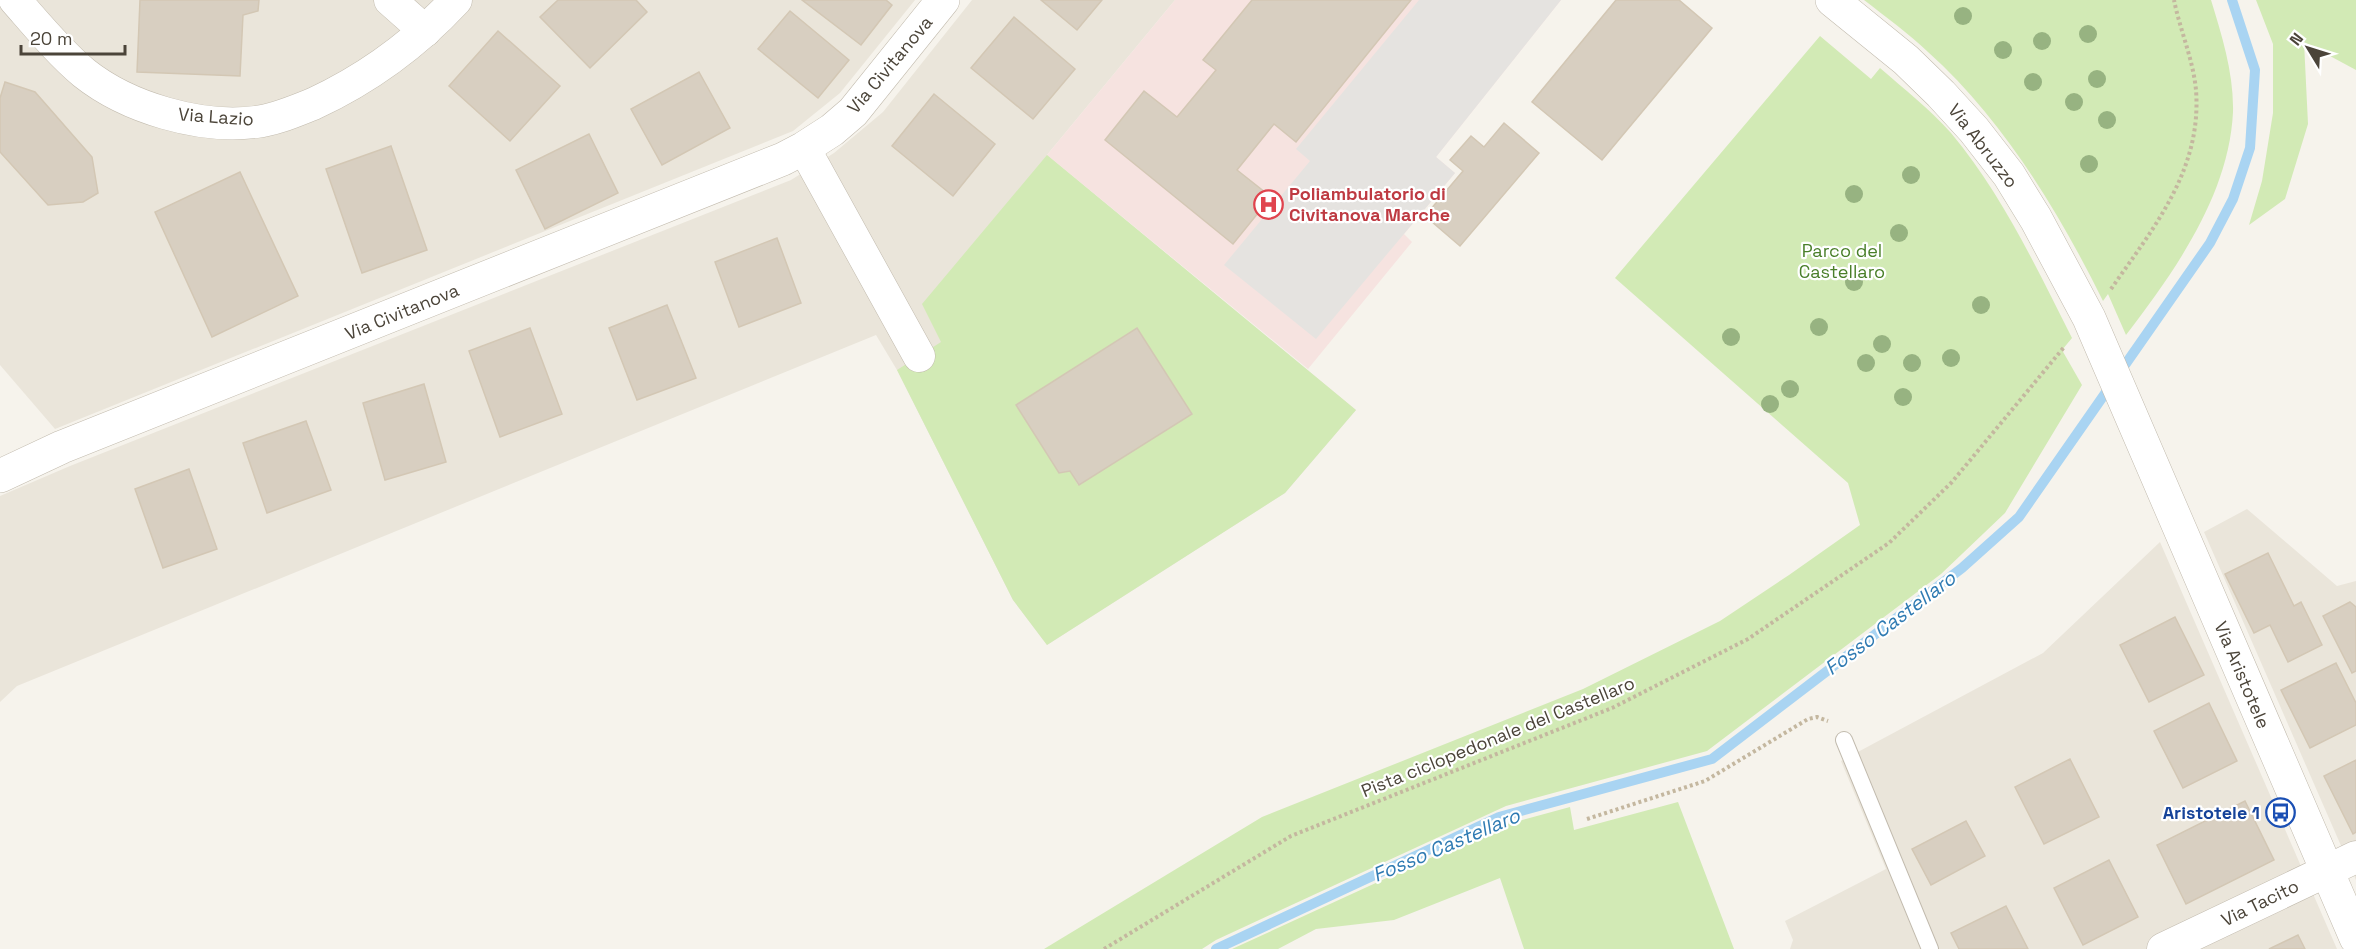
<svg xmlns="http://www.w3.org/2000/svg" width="2356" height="949" font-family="'Space Grotesk',sans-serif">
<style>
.residential{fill:#eae5da}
.medical{fill:#f6e3e0}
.green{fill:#d2eab5;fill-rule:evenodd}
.parking{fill:#e5e3e0}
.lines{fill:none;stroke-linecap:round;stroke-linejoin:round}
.stream{stroke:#a9d4f2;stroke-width:10}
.building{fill:#d8cfc1;stroke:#d3c7b4;stroke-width:1.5}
.service-casing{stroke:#c2bbae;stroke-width:18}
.minor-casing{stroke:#c2bbae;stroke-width:33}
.tertiary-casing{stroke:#c2bbae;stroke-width:34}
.path{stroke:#c4b79f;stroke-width:4;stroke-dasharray:3 3;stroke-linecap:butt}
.service{stroke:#fff;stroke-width:16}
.minor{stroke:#fff;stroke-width:32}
.tertiary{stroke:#fff;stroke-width:33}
.tree{fill:#97b381}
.labels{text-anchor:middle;stroke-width:4.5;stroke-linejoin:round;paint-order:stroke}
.street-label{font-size:18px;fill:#4b4439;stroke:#fff}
.health-label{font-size:18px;font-weight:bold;fill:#be3a42;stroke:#fff;text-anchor:start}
.park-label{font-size:18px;fill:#4a7f2a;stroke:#fff}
.transit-label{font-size:18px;font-weight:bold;fill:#164399;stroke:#fff;text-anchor:end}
.water-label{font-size:20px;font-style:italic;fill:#2e7ab2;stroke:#fff}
</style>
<rect width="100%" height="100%" fill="#f6f3ec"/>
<g class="residential">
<path d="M0,0H915L840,93L793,131L55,429L0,365Z"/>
<path d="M972,0H1175L1047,155L1356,410L1285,493L1047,645L1013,600L897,370L876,335L17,686L0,702V496L70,466L791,180L834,153L883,112Z"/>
<path d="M2247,509L2337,586L2356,581V880L2204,532Z"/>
<path d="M2160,542L2337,949H1790L1793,940L1785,921L1886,869L1841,761L2043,653Z"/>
</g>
<path class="medical" d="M1175,0H1561L1436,157L1455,173L1404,234L1412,242L1308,369L1047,155Z"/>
<g class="green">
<path d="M1864,0H2211C2222,36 2234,74 2233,112C2229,195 2175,271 2126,335L2108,294L2103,301C2059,212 2002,118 1928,52C1908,33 1886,17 1864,0Z"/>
<path d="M2256,0H2356V70L2304,42L2308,124L2285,199L2249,225L2262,181L2273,113V44Z"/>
<path d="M1820,36L1871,79L1880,68C1904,89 1930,109 1951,133C2002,194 2036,267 2072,338L2062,350L2082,385L2005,513L1941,574L1707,751L1506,806L1216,940L1202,949H1044L1262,817L1583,689L1720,621L1789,575L1860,525L1848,483L1615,278Z"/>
<path d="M1047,155L1356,410L1285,493L1047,645L1013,600L897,370L941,342L922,304ZM1137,328L1191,414L1078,485L1070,471L1059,473L1017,405Z"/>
<path d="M1678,802L1734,949H1524L1500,878L1394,920L1316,929L1278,949H1232L1500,826L1570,807L1574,830Z"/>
</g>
<path class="parking" d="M1419,0H1561L1436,157L1455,173L1316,339L1224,265L1310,161L1296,149Z"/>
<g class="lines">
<path class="stream" d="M1216,949L1499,817L1712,759L1962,568L2019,517L2210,243L2233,199L2250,148L2255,70L2232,0"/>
</g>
<g class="building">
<path d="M140,0H259L258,11L243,15L240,76L137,72Z"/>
<path d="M558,0H636L647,12L590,68L540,17Z"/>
<path d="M802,0H886L892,5L861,45Z"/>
<path d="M1041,0H1102L1077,30Z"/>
<path d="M1252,0H1411L1296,142L1274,124L1237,170L1271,197L1233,244L1105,140L1144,91L1177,117L1216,70L1203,60Z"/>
<path d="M1616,0H1679L1712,28L1602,160L1532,102Z"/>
<path d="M790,11L849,60L818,98L758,49Z"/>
<path d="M1014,17L1075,69L1033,119L971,68Z"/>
<path d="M498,31L560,86L510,141L449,86Z"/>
<path d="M699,72L730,128L662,165L631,109Z"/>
<path d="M5,82L35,92L92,157L98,193L83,202L48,205L0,152V98Z"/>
<path d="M934,94L995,144L953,196L892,146Z"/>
<path d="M1504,123L1539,153L1460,246L1425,216L1463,171L1450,160L1471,136L1484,147Z"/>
<path d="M589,134L618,193L545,229L516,170Z"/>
<path d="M391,146L427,250L362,273L326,169Z"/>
<path d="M240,172L298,296L212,337L155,212Z"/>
<path d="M777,238L801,303L739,327L715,262Z"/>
<path d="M667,305L696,378L637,400L609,328Z"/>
<path d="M530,328L562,414L500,437L469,351Z"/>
<path d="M1137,328L1192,414L1079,485L1070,471L1059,473L1016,405Z"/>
<path d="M424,384L446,462L385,480L363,403Z"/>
<path d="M306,421L331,490L267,513L243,443Z"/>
<path d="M189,469L217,549L163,568L135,489Z"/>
<path d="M2268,553L2294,606L2301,602L2322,645L2288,662L2270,625L2254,633L2225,574Z"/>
<path d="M2350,602L2356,607V671L2352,673L2323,616Z"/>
<path d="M2175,617L2204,675L2149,702L2120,645Z"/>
<path d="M2336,663L2356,703V725L2310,748L2281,690Z"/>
<path d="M2209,703L2237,761L2183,788L2154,731Z"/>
<path d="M2070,759L2099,817L2044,844L2015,787Z"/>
<path d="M2356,760V832L2353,834L2324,776Z"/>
<path d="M2245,801L2274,860L2186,904L2157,845Z"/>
<path d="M1966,821L1985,856L1931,885L1912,849Z"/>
<path d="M2109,860L2138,917L2083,945L2054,888Z"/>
<path d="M2006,906L2028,949H1959L1951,933Z"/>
<path d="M2298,935L2305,949H2269Z"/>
</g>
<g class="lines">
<defs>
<path id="service" d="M1844,740L1930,949"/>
<g id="minor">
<path d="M15,0C37,25 59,52 84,73C128,108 200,129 256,122C275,120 295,111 313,104C367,79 415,44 456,0"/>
<path d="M390,0L425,31"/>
<path d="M804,148L919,356"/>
<path d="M2163,949L2356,857"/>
</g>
<g id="tertiary">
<path d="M1832,0L1906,60L1941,94L1974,130L2009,175L2036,219L2089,318L2356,938"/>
<path d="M0,476L62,447L783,159L804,148L832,130L853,112L943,0"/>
</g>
</defs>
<use href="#service" class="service-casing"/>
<use href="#minor" class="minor-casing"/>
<use href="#tertiary" class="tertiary-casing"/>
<g class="path">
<path d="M2111,289C2154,227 2202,170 2196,90C2193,59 2180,30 2174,0"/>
<path d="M1587,819L1705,781L1808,719L1817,717L1828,721"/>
<path d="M1104,949L1291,836L1612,708L1748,639L1889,543L1952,482L2065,346"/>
</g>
<use href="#service" class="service"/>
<use href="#minor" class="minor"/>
<use href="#tertiary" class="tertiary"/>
</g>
<g class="tree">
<circle cx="1963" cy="16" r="9"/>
<circle cx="2088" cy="34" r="9"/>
<circle cx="2042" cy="41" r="9"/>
<circle cx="2003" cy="50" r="9"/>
<circle cx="2097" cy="79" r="9"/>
<circle cx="2033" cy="82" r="9"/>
<circle cx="2074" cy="102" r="9"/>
<circle cx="2107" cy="120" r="9"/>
<circle cx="2089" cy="164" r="9"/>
<circle cx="1911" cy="175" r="9"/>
<circle cx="1854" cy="194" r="9"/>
<circle cx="1899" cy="233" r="9"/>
<circle cx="1854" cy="282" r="9"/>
<circle cx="1981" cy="305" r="9"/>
<circle cx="1819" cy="327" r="9"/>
<circle cx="1731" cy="337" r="9"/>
<circle cx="1882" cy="344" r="9"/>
<circle cx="1951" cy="358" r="9"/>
<circle cx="1866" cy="363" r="9"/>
<circle cx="1912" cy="363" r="9"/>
<circle cx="1790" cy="389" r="9"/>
<circle cx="1903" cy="397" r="9"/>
<circle cx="1770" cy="404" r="9"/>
</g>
<defs>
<symbol id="hospital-ring" viewBox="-11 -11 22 22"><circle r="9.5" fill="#fff" stroke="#e0444e" stroke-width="1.5"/><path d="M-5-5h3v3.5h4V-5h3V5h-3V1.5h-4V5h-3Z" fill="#e0444e"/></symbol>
<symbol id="bus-ring" viewBox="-11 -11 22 22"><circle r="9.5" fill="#fff" stroke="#1a4fb4" stroke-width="1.5"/><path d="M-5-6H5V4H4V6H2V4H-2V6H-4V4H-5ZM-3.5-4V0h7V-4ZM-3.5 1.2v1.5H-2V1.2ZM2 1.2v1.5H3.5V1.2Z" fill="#1a4fb4"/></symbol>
</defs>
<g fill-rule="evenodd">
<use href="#hospital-ring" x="1252" y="188" width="33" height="33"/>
<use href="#bus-ring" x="2264" y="796" width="33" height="33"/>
</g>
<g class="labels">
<g class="street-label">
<text transform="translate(890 65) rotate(-50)" y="6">Via Civitanova</text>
<text transform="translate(216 117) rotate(4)" y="6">Via Lazio</text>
<text transform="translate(1983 146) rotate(52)" y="6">Via Abruzzo</text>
<text transform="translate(402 312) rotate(-22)" y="6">Via Civitanova</text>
<text transform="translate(2242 675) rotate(67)" y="6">Via Aristotele</text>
<text transform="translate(1498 737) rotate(-22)" y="6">Pista ciclopedonale del Castellaro</text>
<text transform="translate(2260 903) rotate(-26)" y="6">Via Tacito</text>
</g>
<g class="health-label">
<text x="1289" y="200">Poliambulatorio di<tspan x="1289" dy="21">Civitanova Marche</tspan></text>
</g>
<g class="park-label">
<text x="1842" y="257">Parco del<tspan x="1842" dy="21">Castellaro</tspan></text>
</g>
<g class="transit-label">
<text x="2260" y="819">Aristotele 1</text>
</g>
<g class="water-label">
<text transform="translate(1890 623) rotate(-37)" y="7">Fosso Castellaro</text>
<text transform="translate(1446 845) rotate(-23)" y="7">Fosso Castellaro</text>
</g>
</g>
<g transform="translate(2308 48) rotate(308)" stroke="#ffffff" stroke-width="4.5" paint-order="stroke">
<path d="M0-4.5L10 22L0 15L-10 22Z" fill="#4b4439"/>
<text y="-9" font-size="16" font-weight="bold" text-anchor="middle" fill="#4b4439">N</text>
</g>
<path d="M21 45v9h104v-9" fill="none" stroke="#4b4439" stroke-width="3"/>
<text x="30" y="45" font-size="18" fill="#4b4439" stroke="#ffffff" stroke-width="4.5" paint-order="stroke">20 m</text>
</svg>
